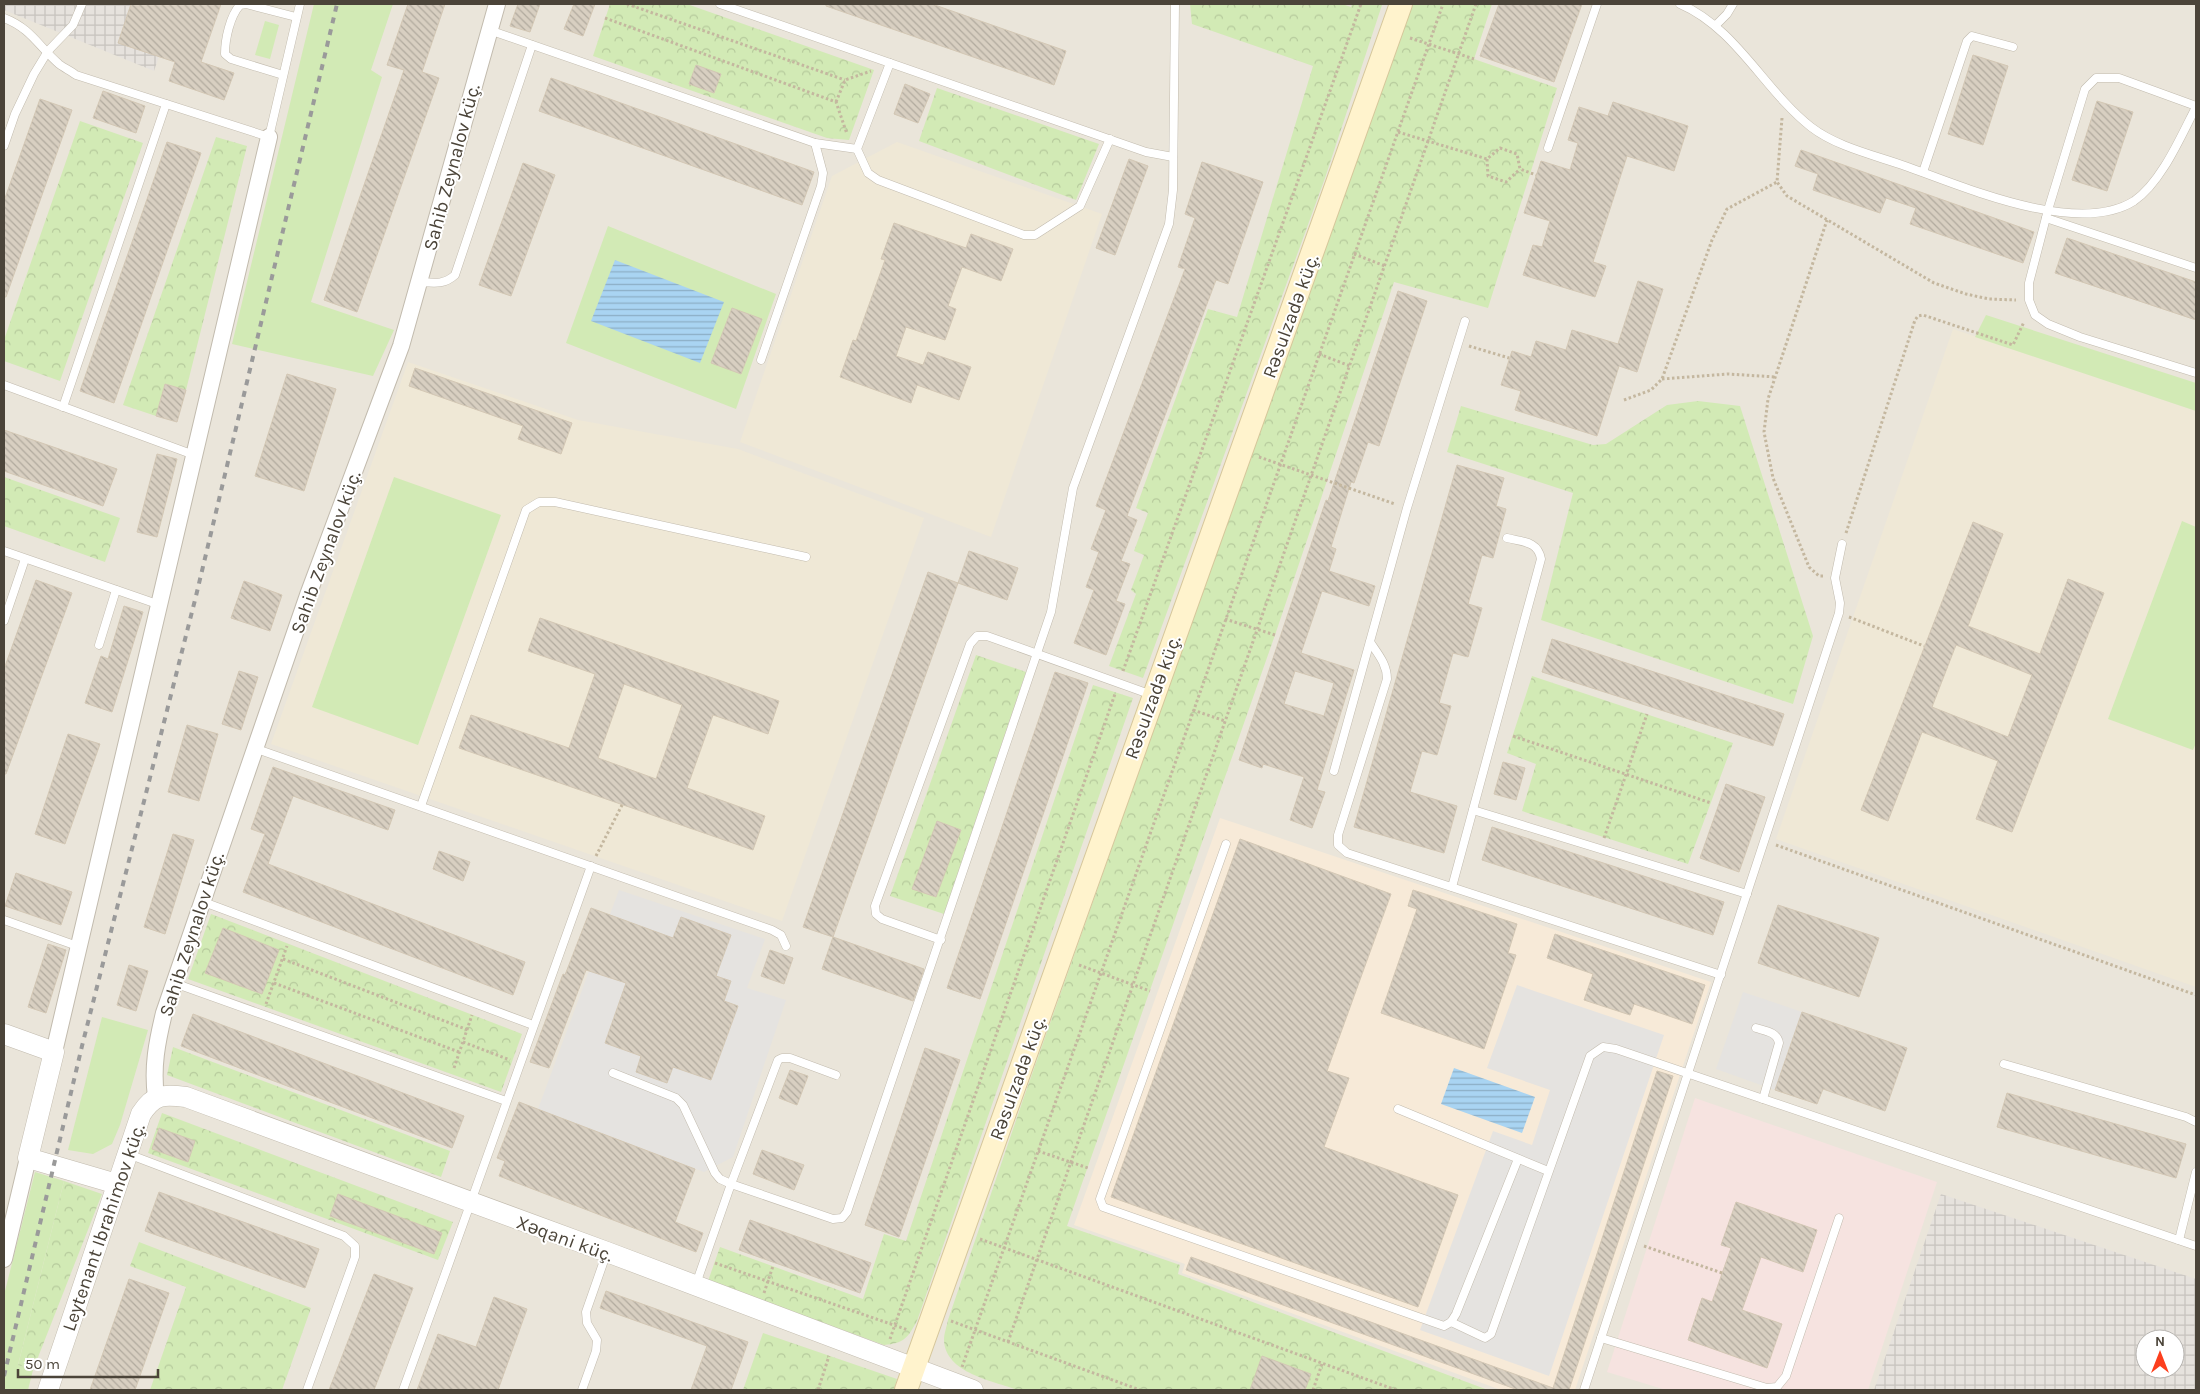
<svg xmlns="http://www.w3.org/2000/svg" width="2200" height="1394" font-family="Karla,sans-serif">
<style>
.residential{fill:#eae5da;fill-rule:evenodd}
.commercial{fill:#f7ead8}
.industrial{fill:url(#industrial-grid);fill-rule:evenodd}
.education{fill:#efe8d6}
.medical{fill:#f6e3e0}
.grass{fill:#d2eab5}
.forest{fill:url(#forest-crowns)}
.parking{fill:#e5e3e0}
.water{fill:url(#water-rules)}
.building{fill:url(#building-back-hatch);stroke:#d3c7b4;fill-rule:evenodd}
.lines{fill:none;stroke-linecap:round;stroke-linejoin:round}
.service-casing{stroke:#c2bbae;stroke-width:9}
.minor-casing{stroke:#c2bbae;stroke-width:18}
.tertiary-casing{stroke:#c2bbae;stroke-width:21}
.secondary-casing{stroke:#d6c79b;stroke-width:24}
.path{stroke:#c4b79f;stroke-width:3;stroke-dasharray:2.5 2.5;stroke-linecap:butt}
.service{stroke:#fff;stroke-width:8}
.minor{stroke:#fff;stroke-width:16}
.tertiary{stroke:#fff;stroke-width:20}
.secondary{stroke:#fff3cd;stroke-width:22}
.rail{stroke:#9a9a9a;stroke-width:4;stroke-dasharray:6 6;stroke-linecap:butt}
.labels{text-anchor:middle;stroke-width:4;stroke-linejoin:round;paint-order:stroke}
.street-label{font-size:19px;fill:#4b4439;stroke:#fff}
</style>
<defs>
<pattern id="industrial-grid" width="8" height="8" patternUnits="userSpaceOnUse" patternTransform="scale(1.25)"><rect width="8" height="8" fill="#e6e2dd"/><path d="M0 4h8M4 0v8" fill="none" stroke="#c7c3be"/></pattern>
<pattern id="forest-crowns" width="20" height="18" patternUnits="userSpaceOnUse" patternTransform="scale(1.25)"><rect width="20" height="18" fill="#d2eab5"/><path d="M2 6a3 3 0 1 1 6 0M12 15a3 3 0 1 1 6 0" fill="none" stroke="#b6ca9c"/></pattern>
<pattern id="water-rules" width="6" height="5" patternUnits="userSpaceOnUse" patternTransform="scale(1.25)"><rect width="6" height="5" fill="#a9d4f2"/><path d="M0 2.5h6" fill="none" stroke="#8caec5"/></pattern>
<pattern id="building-back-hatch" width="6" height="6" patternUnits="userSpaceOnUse" patternTransform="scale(1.25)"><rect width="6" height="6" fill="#d8cfc1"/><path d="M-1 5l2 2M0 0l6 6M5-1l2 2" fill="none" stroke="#b1aa9e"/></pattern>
</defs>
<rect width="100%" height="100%" fill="#f6f3ec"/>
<path class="residential" d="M4,4H2196V1390H4ZM2145,1339H2175V1369H2145Z"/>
<path class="commercial" d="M1220,818L1711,982L1575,1390H1501L1182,1273L1185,1264L1074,1225Z"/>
<g class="industrial">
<path d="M4,4H177L154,71L4,10Z"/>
<path d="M1941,1194L2196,1279V1390H1874ZM2145,1339H2175V1369H2145Z"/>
</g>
<g class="education">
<path d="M897,142L1102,214L991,537L740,442L832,176Z"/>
<path d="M1953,329L2196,411V987L1776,839Z"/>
<path d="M408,362L578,420L738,449L924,518L782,921L271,744Z"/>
</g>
<path class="medical" d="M1695,1098L1937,1182L1868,1390H1666L1607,1372Z"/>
<g class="grass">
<path d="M314,4H393L371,70L382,77L311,302L394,330L373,376L232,344Z"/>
<path d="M265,21L279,25L270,59L255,55Z"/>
<path d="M608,226L776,294L736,409L566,343Z"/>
<path d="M1986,315L2196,383V411L1975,337Z"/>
<path d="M394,477L501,515L418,745L312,707Z"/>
<path d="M2182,521L2196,527V743L2193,750L2108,719Z"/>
<path d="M102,1017L148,1030L120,1125L112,1144L93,1154L68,1150Z"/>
<path d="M35,1172L64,1181L18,1365L33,1370L28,1390H4V1295Z"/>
</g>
<g class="forest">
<path d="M610,4H687L874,70L849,140L827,138L593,56Z"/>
<path d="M1190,4H1342L1351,7L1352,4L1382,5L1325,178L1143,678L1109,666L1136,594L1131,590L1144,555L1134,551L1148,513L1136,508L1208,309L1237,317L1313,66L1192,24Z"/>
<path d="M1410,4H1492L1474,59L1557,88L1488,308L1394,282L1275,635L1067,1226L1180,1265L1178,1274L1488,1390H1018C993,1381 945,1373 944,1340C944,1333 947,1326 948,1320L1024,1097Z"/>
<path d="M937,88L1099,144L1076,200L919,141Z"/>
<path d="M80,121L143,143L60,381L4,361V340Z"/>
<path d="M216,137L247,146L186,390L165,384L156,416L123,405Z"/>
<path d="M1698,401L1740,406L1813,636L1793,704L1541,620L1573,493L1447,452L1461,406L1593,445L1606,444L1667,405Z"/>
<path d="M4,477L120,518L105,562L4,526Z"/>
<path d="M976,655L1026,672L944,914L890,896Z"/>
<path d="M1532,676L1733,743L1688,864L1522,811L1536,764L1507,753Z"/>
<path d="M1093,685L1133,698L917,1321C907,1339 904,1343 884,1345L708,1281L720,1247L863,1299L884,1234L906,1241Z"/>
<path d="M211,914L522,1034L501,1092L188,979Z"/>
<path d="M173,1047L450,1151L441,1177L167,1075Z"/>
<path d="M162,1113L453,1222L438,1260L148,1153Z"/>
<path d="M64,1181L102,1194L33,1370L18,1365Z"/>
<path d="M139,1242L311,1308L282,1390H150L186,1287L130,1266Z"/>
<path d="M763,1333L897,1379L894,1390H743Z"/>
</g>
<g class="parking">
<path d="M619,890L765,939L747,988L786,1000L733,1157L704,1172L538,1109Z"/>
<path d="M1517,985L1664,1035L1549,1376L1420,1330L1493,1131L1532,1145L1550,1090L1487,1068Z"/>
<path d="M1743,992L1802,1012L1775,1090L1716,1069Z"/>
</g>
<g class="water">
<path d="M615,260L724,302L700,363L591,321Z"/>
<path d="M1454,1068L1535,1097L1522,1133L1441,1104Z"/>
</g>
<g class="building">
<path d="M131,4H221L201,62L234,73L224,100L169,81L175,62L118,43Z"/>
<path d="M408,4H445L422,72L439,78L357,312L324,300L404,70L387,65Z"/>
<path d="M518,4H540L530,32L510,26Z"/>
<path d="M574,4H595L583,36L564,29Z"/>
<path d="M826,4H932L1066,51L1054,85L826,6Z"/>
<path d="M1499,4H1582L1554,82L1480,56Z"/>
<path d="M1973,55L2008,66L1983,145L1948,134Z"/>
<path d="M696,65L721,74L714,93L689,84Z"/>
<path d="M551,78L814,172L802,205L539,111Z"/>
<path d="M905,84L930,94L918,123L894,114Z"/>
<path d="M103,91L145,106L136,133L93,118Z"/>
<path d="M40,99L72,110L6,297H4V201Z"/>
<path d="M2097,101L2133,112L2107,191L2072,180Z"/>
<path d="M1613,102L1688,126L1674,171L1627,156L1593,262L1606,266L1595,297L1523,275L1533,245L1542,247L1550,221L1524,213L1541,161L1570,170L1578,143L1568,140L1579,107L1608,116Z"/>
<path d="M167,142L201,153L114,403L80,391Z"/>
<path d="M1801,150L2034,232L2023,263L1910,224L1916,208L1886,198L1880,213L1813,190L1818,174L1795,166Z"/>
<path d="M1129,159L1148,166L1115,255L1096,248Z"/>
<path d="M1202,162L1263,182L1228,284L1216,280L1127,516L1137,520L1121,561L1130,564L1116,601L1125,604L1106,655L1074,643L1094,590L1086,587L1099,552L1091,549L1106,510L1096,506L1185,269L1178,267L1195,218L1185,214Z"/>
<path d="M523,163L555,175L511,296L479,285Z"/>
<path d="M894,223L966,248L971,234L1013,249L1001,281L962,267L948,306L956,309L945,340L906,327L896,356L923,365L928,352L971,367L959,400L917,385L911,403L840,377L853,340L856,341L885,260L881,259Z"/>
<path d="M2067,238L2196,282V320L2055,273Z"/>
<path d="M1638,281L1663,289L1637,372L1619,366L1597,436L1515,410L1521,391L1501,385L1512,351L1531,357L1536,341L1566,350L1572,330L1618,344Z"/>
<path d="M1398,291L1427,301L1379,446L1368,442L1354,483L1351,482L1331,547L1336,549L1329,571L1375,586L1369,606L1322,591L1301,653L1354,670L1317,790L1325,792L1312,828L1290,820L1304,777L1263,764L1262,768L1239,760L1326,500L1328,501ZM1295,671L1334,683L1324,716L1284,704Z"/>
<path d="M732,308L762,319L741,374L711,363Z"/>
<path d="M415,368L572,423L561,454L518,439L523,426L409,386Z"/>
<path d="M287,374L336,389L304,491L255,476Z"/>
<path d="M165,384L186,390L177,422L156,416Z"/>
<path d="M4,430L117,469L103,506L4,471Z"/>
<path d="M157,454L177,459L157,537L137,532Z"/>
<path d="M1457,465L1504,478L1496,506L1506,509L1493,558L1482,555L1468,604L1482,608L1468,657L1453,653L1439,703L1451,706L1437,755L1422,751L1410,792L1457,806L1444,853L1354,827Z"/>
<path d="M1973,522L2003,534L1968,626L2040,654L2068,579L2104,593L2012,832L1976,819L1998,761L1922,732L1888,821L1861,810ZM1956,645L2032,675L2008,737L1932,707Z"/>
<path d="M969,551L1018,568L1007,600L958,583Z"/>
<path d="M928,572L958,583L833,937L803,927Z"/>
<path d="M36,580L72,593L6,774H4V669Z"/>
<path d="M244,581L282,595L270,631L231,618Z"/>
<path d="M124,606L143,612L112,712L85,703L101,656L108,659Z"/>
<path d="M540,618L779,701L768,734L713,715L687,788L765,816L753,850L459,748L471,715L569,748L595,674L528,651ZM624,684L682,705L656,779L598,758Z"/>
<path d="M1552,639L1784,714L1773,746L1542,672Z"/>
<path d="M239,671L258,677L241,730L222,724Z"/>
<path d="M1055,672L1088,683L980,999L947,988Z"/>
<path d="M187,725L218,734L199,801L168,792Z"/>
<path d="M68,734L100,744L65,844L35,834Z"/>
<path d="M1503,762L1525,768L1516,800L1494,794Z"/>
<path d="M273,767L395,810L388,830L293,796L268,864L525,962L513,995L243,892L265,834L251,829Z"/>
<path d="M1726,784L1765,797L1739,872L1700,858Z"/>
<path d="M937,821L961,830L936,897L912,889Z"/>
<path d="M1492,827L1724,902L1713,935L1482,860Z"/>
<path d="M173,834L194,840L165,934L144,927Z"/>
<path d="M1240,839L1391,894L1327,1071L1349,1078L1324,1147L1458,1195L1418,1307L1111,1197Z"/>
<path d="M439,851L470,862L463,881L433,869Z"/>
<path d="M16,873L72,892L61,925L5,906Z"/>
<path d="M1413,890L1517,924L1508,953L1516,955L1484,1049L1381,1013L1417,909L1408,906Z"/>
<path d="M1778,905L1879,938L1859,997L1758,963Z"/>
<path d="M591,908L673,938L681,917L731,935L716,976L731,981L724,1001L738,1006L711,1080L673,1067L667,1083L636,1072L641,1056L605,1043L626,983L586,970L549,1068L530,1062L563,974L565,975Z"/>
<path d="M223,928L279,950L262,994L205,973Z"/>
<path d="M1555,934L1705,985L1692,1024L1634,1004L1630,1015L1584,1000L1593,974L1547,958Z"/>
<path d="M833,937L924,969L913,1001L822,969Z"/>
<path d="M48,944L66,950L46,1013L28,1007Z"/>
<path d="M770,950L793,958L784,984L761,976Z"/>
<path d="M129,965L148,971L136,1011L117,1005Z"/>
<path d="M1802,1012L1907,1048L1885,1111L1823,1089L1817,1104L1775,1090Z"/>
<path d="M193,1014L464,1116L452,1148L181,1046Z"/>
<path d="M925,1048L960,1060L899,1237L865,1225Z"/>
<path d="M790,1070L808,1076L797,1105L779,1098Z"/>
<path d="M1657,1071L1673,1076L1569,1390H1518L1186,1270L1191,1257L1553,1388Z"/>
<path d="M2007,1093L2186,1144L2176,1178L1997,1127Z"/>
<path d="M519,1102L695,1169L675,1222L703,1233L696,1252L499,1176L505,1161L497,1158Z"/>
<path d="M159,1128L195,1141L188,1162L152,1149Z"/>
<path d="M762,1150L804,1165L794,1190L753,1174Z"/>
<path d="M159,1192L319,1249L305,1288L145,1231Z"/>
<path d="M338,1194L442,1233L434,1254L330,1216Z"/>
<path d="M1736,1202L1817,1230L1803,1272L1761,1257L1742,1310L1782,1324L1767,1368L1688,1340L1702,1298L1712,1302L1731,1248L1721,1245Z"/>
<path d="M750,1220L871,1263L860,1293L739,1250Z"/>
<path d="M374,1274L413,1288L374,1390H329Z"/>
<path d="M129,1279L169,1293L135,1390H90Z"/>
<path d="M606,1291L748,1342L731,1390H691L707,1346L600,1308Z"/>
<path d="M494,1297L527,1309L498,1390H417L438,1334L476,1347Z"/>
<path d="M1262,1356L1311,1374L1305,1390H1250Z"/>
</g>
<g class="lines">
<defs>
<g id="service">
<path d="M720,4L1146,152L1173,157"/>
<path d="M1680,4C1736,28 1764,90 1811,127C1837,147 1874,155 1905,166C1962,186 2077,237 2134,201C2161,183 2181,136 2196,107"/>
<path d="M4,18C32,29 38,46 59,64C64,68 71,71 76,75L269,137L300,4"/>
<path d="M1716,25L1727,14L1733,4"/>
<path d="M489,30L815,143L857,149"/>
<path d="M890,63L857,149L868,173L878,180L1024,235H1035L1080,206L1110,139"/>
<path d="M283,75L231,59L225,54C225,39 230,16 240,5L246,4L296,17"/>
<path d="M2196,106L2119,78H2096L2085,89L2048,210L2029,283V300L2035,315L2048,324L2080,337L2196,373"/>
<path d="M4,146L15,114L34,74L48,51L73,25L82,4"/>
<path d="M1548,148L1597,4"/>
<path d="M1923,172L1967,41L1972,36L2013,47"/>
<path d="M2046,218L2196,268"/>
<path d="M420,282C434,283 444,285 455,275L532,45"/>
<path d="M761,360L821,186L823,173L815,143"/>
<path d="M4,385L194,455"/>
<path d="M63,407L166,104"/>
<path d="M4,551L160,605"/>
<path d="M4,621L25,559"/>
<path d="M1370,642C1378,654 1387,664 1387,679L1338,835V845L1347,853L1721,975"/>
<path d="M99,645L116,590"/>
<path d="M254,748L772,930L781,935L786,946"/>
<path d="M1334,771L1407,508L1465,321"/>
<path d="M421,806L526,510L539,502H555L806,557"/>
<path d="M1473,810L1747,894"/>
<path d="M1226,844L1100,1199L1103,1207L1444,1326L1451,1322L1456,1314L1518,1159"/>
<path d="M1452,887L1541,559C1538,541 1523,542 1507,538"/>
<path d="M201,901L533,1025"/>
<path d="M4,920L80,947"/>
<path d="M941,940L882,919L876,914L875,906L970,644L977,636H987L1152,695"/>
<path d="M174,983L506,1101"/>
<path d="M1756,1028C1766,1031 1777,1032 1779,1043L1763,1099"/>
<path d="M2004,1064L2186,1117L2196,1122"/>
<path d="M613,1073L676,1098L683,1105L715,1173L720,1179L731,1184L778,1060L782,1058H790L836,1075"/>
<path d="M1398,1109L1548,1171"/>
<path d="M128,1154L344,1236L355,1246V1257L307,1390"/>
<path d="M2179,1240L2196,1172"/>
<path d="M696,1284L731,1184L833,1219L842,1218L847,1212L1051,612L1073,488L1169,224L1173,190L1175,4"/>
<path d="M1451,1322L1485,1338L1491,1334L1590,1056L1603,1047L1616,1049L2196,1246"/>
<path d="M1601,1338L1767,1388L1777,1387L1786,1376L1839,1218"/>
<path d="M403,1390C467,1216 527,1041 591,866"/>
<path d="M582,1390L596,1351L597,1340L587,1323L586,1312L607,1252"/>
<path d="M1584,1390L1839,613L1840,603L1835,578L1842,544"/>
</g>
<g id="minor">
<path d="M54,1052L269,137"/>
<path d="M156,1097C152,1067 157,1042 164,1013L308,595L401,346L497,4"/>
<path d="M4,1259L28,1158"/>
</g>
<g id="tertiary">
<path d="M4,1034L54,1052L28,1158L117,1184"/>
<path d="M48,1390L141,1114C154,1094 163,1094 186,1097L607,1252L973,1390"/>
</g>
<path id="secondary" d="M906,1390L1401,4"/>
</defs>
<use href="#service" class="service-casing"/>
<use href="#minor" class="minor-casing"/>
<use href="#tertiary" class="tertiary-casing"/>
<use href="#secondary" class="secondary-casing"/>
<g class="path">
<path d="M627,4L845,80"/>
<path d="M605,18L836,102L847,134"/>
<path d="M1410,38L1474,59"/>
<path d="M836,102L845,80L871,71"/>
<path d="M1782,118L1777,182L1787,196L1934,283L1966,294L1989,299L2016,300"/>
<path d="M1398,132L1487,159L1500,148L1517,154L1520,169L1536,175"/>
<path d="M1487,159L1488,176L1506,182L1520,169"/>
<path d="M1354,254L1385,266"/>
<path d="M1469,346L1509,358"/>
<path d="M1319,354L1350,366"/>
<path d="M1662,379L1728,374L1776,377"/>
<path d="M1624,400L1651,390L1662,379L1712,240L1727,209L1777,182"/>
<path d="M1259,457L1395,504"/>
<path d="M1846,533L1915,320L1918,316L1923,315L2013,345L2024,322"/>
<path d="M1823,576H1819L1809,567L1773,478L1764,432L1768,399L1827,220"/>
<path d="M1849,617L1924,646"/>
<path d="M1225,619L1275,635"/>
<path d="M1123,671L1361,4"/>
<path d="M1193,710L1225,721"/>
<path d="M1513,736L1711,803"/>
<path d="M1604,838L1647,714"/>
<path d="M1776,845L2196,995"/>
<path d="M596,856L622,805"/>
<path d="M283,959L468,1030"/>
<path d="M1079,965L1150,991"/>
<path d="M274,983L459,1052"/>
<path d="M266,1004L287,946"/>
<path d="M463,1042L510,1060"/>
<path d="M454,1068L472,1015"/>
<path d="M1038,1151L1088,1168"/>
<path d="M980,1239L1396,1390"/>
<path d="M1644,1246L1722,1273"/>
<path d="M715,1263L908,1330"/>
<path d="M764,1293L773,1266"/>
<path d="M951,1321L1140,1390"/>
<path d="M890,1339L1115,694"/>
<path d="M1008,1342L1476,4"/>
<path d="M962,1367L1443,4"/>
<path d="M818,1390L829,1356"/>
<path d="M1313,1390L1322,1364"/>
</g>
<use href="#service" class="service"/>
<use href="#minor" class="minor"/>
<use href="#tertiary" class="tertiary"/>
<use href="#secondary" class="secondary"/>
<path class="rail" d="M4,1376L82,1046L196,596L337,4"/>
</g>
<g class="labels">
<g class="street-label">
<text transform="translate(451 167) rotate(-75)" y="7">Sahib Zeynalov küç.</text>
<text transform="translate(1290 316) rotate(-70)" y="7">Rəsulzadə küç.</text>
<text transform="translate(325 552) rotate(-70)" y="7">Sahib Zeynalov küç.</text>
<text transform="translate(1152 697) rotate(-70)" y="7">Rəsulzadə küç.</text>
<text transform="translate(191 934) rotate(-72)" y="7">Sahib Zeynalov küç.</text>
<text transform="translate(1017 1078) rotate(-70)" y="7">Rəsulzadə küç.</text>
<text transform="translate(103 1227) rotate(-71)" y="7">Leytenant Ibrahimov küç.</text>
<text transform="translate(565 1238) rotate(20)" y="7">Xəqani küç.</text>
</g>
</g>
<rect width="2200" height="1394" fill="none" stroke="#4b4439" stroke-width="10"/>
<g transform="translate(2160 1354)"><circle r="24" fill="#ffffff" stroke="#b7b4b0"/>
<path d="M0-4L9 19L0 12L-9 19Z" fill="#fc3f1d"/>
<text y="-8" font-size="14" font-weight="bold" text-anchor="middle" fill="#4b4439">N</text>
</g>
<path d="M18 1369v8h140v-8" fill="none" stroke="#4b4439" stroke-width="2.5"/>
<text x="25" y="1369" font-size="15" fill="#4b4439" stroke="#ffffff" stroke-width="4" paint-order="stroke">50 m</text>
</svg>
